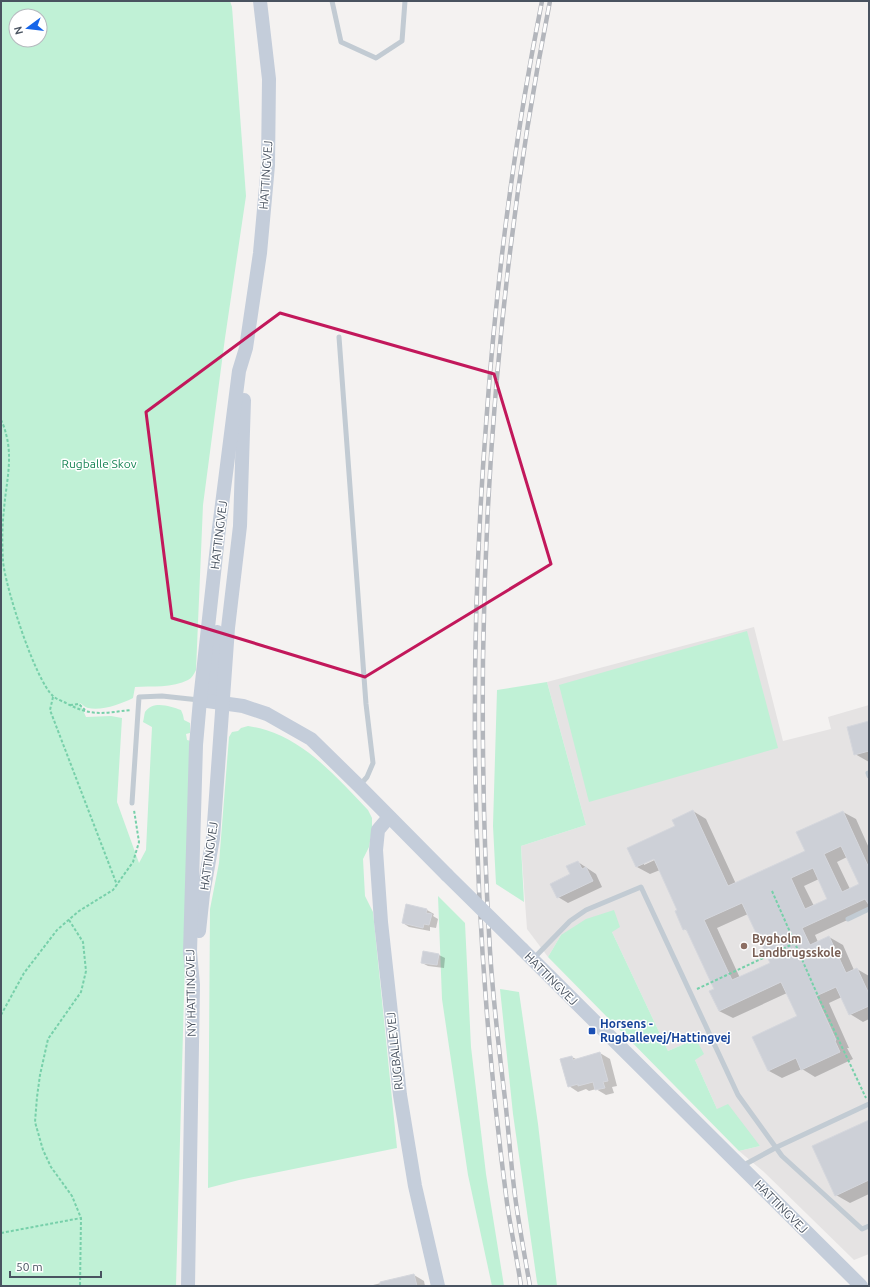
<svg xmlns="http://www.w3.org/2000/svg" width="870" height="1287" font-family="Ubuntu,sans-serif">
<style>
.education{fill:#e5e3e3}
.green{fill:#c0f1d6;fill-rule:evenodd}
.shadow{fill:#0003;fill-rule:evenodd}
.building{fill:#cdd0d7;stroke:#d5d7dd;fill-rule:evenodd}
.lines{fill:none;stroke-linecap:round;stroke-linejoin:round}
.path{stroke:#77d0aa;stroke-width:2;stroke-dasharray:3 2;stroke-linecap:butt}
.lane{stroke:#c2cbd3;stroke-width:5}
.secondary{stroke:#c4cdda;stroke-width:14}
.rail-casing{stroke:#b3b6bc;stroke-width:4.5}
.rail{stroke:#fff;stroke-width:3;stroke-dasharray:9;stroke-linecap:butt}
.secondary-bridge{stroke:#c4cdda;stroke-width:14}
.marked{fill:none;stroke:#c2185b;stroke-width:3;stroke-linejoin:round}
.education-dot{fill:#8d6e63;stroke:#fff;stroke-width:1.5}
.transit-dot{fill:#1a4fb4;stroke:#fff;stroke-width:1.5}
.labels{text-anchor:middle;stroke-width:3;stroke-linejoin:round;paint-order:stroke}
.street-label{font-size:12px;fill:#495360;stroke:#fff}
.park-label{font-size:12px;fill:#168454;stroke:#fff}
.education-label{font-size:12px;font-weight:bold;fill:#785e54;stroke:#fff;text-anchor:start}
.transit-label{font-size:12px;font-weight:bold;fill:#164399;stroke:#fff;text-anchor:start}
</style>
<rect width="100%" height="100%" fill="#f4f2f1"/>
<path class="education" d="M754,627L783,741L831,729L828,717L869,705V1254L854,1260L764,1172L739,1151L760,1146L717,1109L695,1060L696,1039L668,1051L612,932L561,935L548,957L527,929L521,846L586,825L547,682Z"/>
<g class="green">
<path d="M1,1H230L232,7L246,196L225,338L203,505L196,670C194,674 192,678 188,680C173,688 151,686 135,687L133,698C121,704 102,711 88,708C86,708 82,704 80,703L86,717L111,716L122,718L117,802L139,863L146,850L152,727L143,722C144,719 144,715 145,712C153,700 170,706 181,710L183,715L184,720L190,723V733L186,734L187,740L191,741L176,1286H1ZM16,16H40V40H16Z"/>
<path d="M747,631L778,748L589,802L559,685Z"/>
<path d="M547,682L586,825L521,846L524,902L496,884L493,826L497,690Z"/>
<path d="M248,726C254,727 260,728 266,730C308,743 338,779 368,810L372,818V830L369,847L363,859L365,896L373,912L397,1148L239,1180L208,1188L210,909L219,863L229,737L232,732L238,731L241,728Z"/>
<path d="M438,896L465,923L471,1047L486,1174L504,1286H492L468,1175L442,999Z"/>
<path d="M614,910L620,927L612,932L668,1051L696,1039L704,1054L695,1060L717,1109L728,1104L760,1146L739,1151L548,957L561,935L586,919Z"/>
<path d="M500,989L519,992L538,1124L557,1286H538L537,1282L513,1114Z"/>
</g>
<g class="shadow">
<path d="M869,722V762L855,754Z"/>
<path d="M693,811L706,819L736,884L806,851L843,812L856,819L869,848V910L815,935L818,942L829,937L843,945L854,970L857,969L869,976V1019L863,1022L850,1014L842,997L829,1003L849,1048H847L853,1059L815,1077L802,1069L782,1078L769,1071L753,1037L798,1017L787,993L733,1018L719,1011L715,989L688,931L684,929L678,910L660,870L650,874L637,867L628,848L676,826ZM658,856L659,858L644,865V863ZM847,857L860,884L850,889L837,862ZM819,879L828,899L814,906L804,886ZM748,914L771,963L740,978L717,928Z"/>
<path d="M578,862L596,874L602,887L568,903L558,897L572,875Z"/>
<path d="M407,905L427,910L434,914L433,916L438,919L436,928L430,927V931L409,927L403,923Z"/>
<path d="M439,955L445,958L444,968L428,966L422,963Z"/>
<path d="M600,1053L610,1059L617,1086L612,1087L614,1093L606,1095L596,1089L589,1091L586,1089L578,1092L569,1086L572,1057L578,1060Z"/>
<path d="M869,1121V1194L850,1203L836,1195Z"/>
<path d="M414,1275L424,1281L425,1286H374L373,1285Z"/>
</g>
<g class="building">
<path d="M869,721V751L854,755L847,727Z"/>
<path d="M693,810L728,886L805,851L796,832L843,811L869,868V905L865,899L802,928L810,945L829,936L846,973L857,968L869,994V1006L849,1015L836,987L816,996L836,1040L835,1041L840,1052L801,1070L796,1058L768,1071L752,1037L797,1016L781,982L719,1011L709,991L714,989L686,929L683,930L675,911L677,910L654,859L636,867L627,848L675,826L672,820ZM841,846L859,884L842,892L824,854ZM813,868L827,899L805,909L791,878ZM742,903L770,963L732,980L704,920Z"/>
<path d="M578,861L582,869L586,867L593,881L557,898L550,884L570,874L566,866Z"/>
<path d="M406,904L427,909L426,913L432,914L429,925L424,924L423,928L402,923Z"/>
<path d="M423,951L439,954L437,965L421,963Z"/>
<path d="M600,1052L608,1081L603,1082L605,1088L595,1090L593,1082L578,1086V1084L568,1087L560,1059L572,1056L573,1060Z"/>
<path d="M869,1120V1180L835,1196L812,1146Z"/>
<path d="M414,1274L417,1286H380V1282Z"/>
</g>
<g class="lines">
<g class="path">
<path d="M1,420C3,424 5,429 6,434C13,459 6,484 4,509C2,526 2,544 3,561C5,586 35,680 53,696C56,699 62,701 66,703C91,717 104,713 131,710"/>
<path d="M53,697L50,710L117,885"/>
<path d="M70,705L79,704L85,710"/>
<path d="M772,891L818,996L866,1098"/>
<path d="M69,920L83,942L86,971L81,992L48,1039L40,1075L37,1097L35,1122L43,1150L51,1167L72,1196L81,1218L80,1286"/>
<path d="M697,989L795,943"/>
<path d="M1,1015L24,973L57,930L79,911L113,890L133,862L139,842L134,810"/>
<path d="M1,1233L81,1218"/>
</g>
<g class="lane">
<path d="M332,1L341,42L376,58L402,41L405,1"/>
<path d="M339,337L366,704L373,763L367,777L360,785"/>
<path d="M868,773L869,776"/>
<path d="M132,803L139,697L162,696L199,700"/>
<path d="M848,919L869,909"/>
<path d="M533,959L570,921L586,910L641,887L738,1095L782,1156L862,1229L869,1226"/>
<path d="M742,1166L777,1147L869,1104"/>
</g>
<g class="secondary">
<path d="M217,632L212,685L213,693L222,703"/>
<path d="M200,700L243,706L267,714L311,739L359,786L447,875"/>
<path d="M389,817L378,830L376,850L381,922L400,1095L415,1186L438,1286"/>
<path d="M199,931L203,894L213,838L228,628L240,526L244,400"/>
<path d="M522,949L861,1286"/>
<path d="M188,1286L193,985L190,952L196,745L200,700L219,528L239,371L246,348L260,253L268,165L269,79L260,1"/>
</g>
<defs>
<g id="rail">
<path d="M521,1286C517,1258 511,1231 507,1203C473,945 466,685 486,425C496,283 514,141 542,1"/>
<path d="M530,1286C525,1258 520,1231 516,1203C511,1168 509,1134 505,1099C499,1050 493,1000 490,951C484,854 482,756 483,659C486,438 507,218 550,1"/>
</g>
</defs>
<use href="#rail" class="rail-casing"/>
<use href="#rail" class="rail"/>
<path class="secondary-bridge" d="M447,875L522,949"/>
</g>
<path class="marked" d="M280,313L494,374L551,564L365,677L172,618L146,412Z"/>
<circle class="education-dot" cx="744" cy="946" r="4"/>
<rect class="transit-dot" x="588" y="1027" width="8" height="8" rx="2"/>
<g class="labels">
<g class="street-label">
<text transform="translate(266 175) rotate(-86)" y="4">HATTINGVEJ</text>
<text transform="translate(219 535) rotate(-83)" y="4">HATTINGVEJ</text>
<text transform="translate(209 856) rotate(-82)" y="4">HATTINGVEJ</text>
<text transform="translate(551 979) rotate(45)" y="4">HATTINGVEJ</text>
<text transform="translate(191 993) rotate(-91)" y="4">NY HATTINGVEJ</text>
<text transform="translate(395 1051) rotate(-96)" y="4">RUGBALLEVEJ</text>
<text transform="translate(781 1207) rotate(45)" y="4">HATTINGVEJ</text>
</g>
<g class="park-label">
<text x="99" y="468">Rugballe Skov</text>
</g>
<g class="education-label">
<text x="752" y="943">Bygholm<tspan x="752" dy="14">Landbrugsskole</tspan></text>
</g>
<g class="transit-label">
<text x="600" y="1028">Horsens -<tspan x="600" dy="14">Rugballevej/Hattingvej</tspan></text>
</g>
</g>
<rect width="870" height="1287" fill="none" stroke="#495360" stroke-width="4"/>
<g transform="translate(28 28) rotate(255)"><circle r="19" fill="#ffffff" stroke="#b6babf"/>
<path d="M0-3L7 15L0 10L-7 15Z" fill="#1665e9"/>
<text y="-6" font-size="11" font-weight="bold" text-anchor="middle" fill="#495360">N</text>
</g>
<path d="M10 1271v6h91v-6" fill="none" stroke="#495360" stroke-width="2"/>
<text x="16" y="1271" font-size="12" fill="#495360" stroke="#ffffff" stroke-width="3" paint-order="stroke">50 m</text>
</svg>
